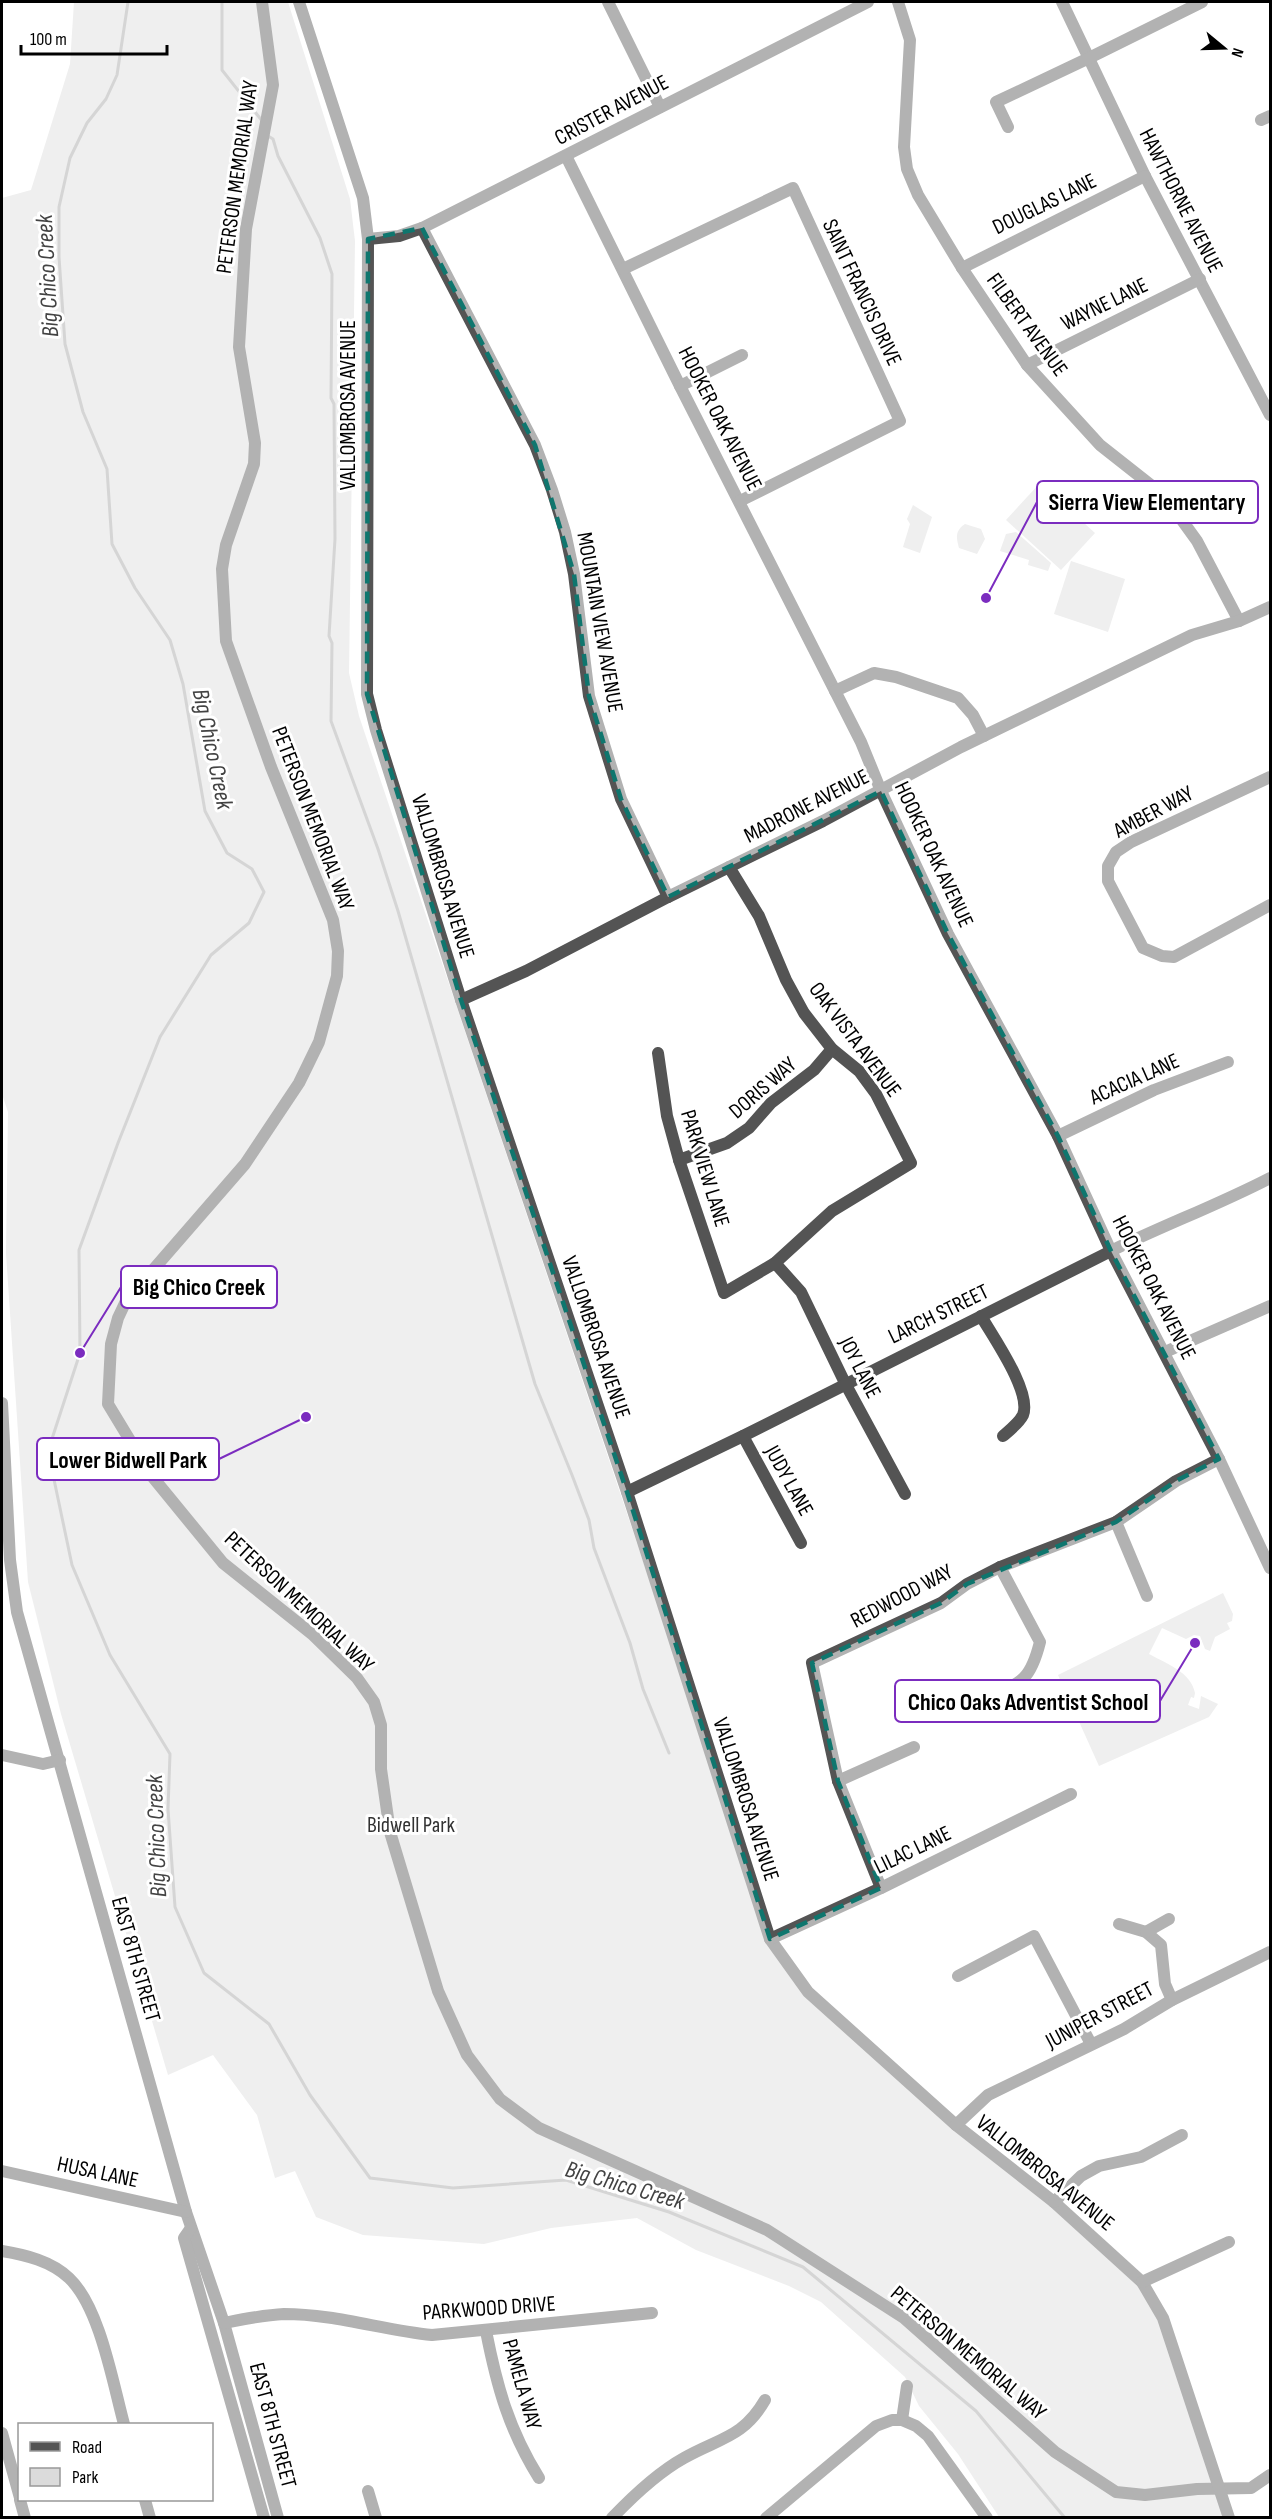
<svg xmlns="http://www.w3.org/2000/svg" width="1272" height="2519" font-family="'Sofia Sans Condensed',sans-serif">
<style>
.green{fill:#dbdbdb}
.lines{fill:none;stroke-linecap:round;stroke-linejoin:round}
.stream{stroke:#a2a2a2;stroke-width:3}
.minor{stroke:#545454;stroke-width:12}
.marked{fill:none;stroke:#0f766e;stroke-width:4.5;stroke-dasharray:12 8;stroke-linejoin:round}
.labels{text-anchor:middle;stroke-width:6;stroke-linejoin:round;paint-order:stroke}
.street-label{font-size:22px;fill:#000;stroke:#fff}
.park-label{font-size:22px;fill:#323232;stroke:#fff}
.water-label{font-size:24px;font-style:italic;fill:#434343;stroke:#fff}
.leader{fill:none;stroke:#7b2cbf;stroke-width:2}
.callout-dot{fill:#7b2cbf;stroke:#fff;stroke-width:2}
.callout{fill:#fff;stroke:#7b2cbf;stroke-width:2}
.callout-label{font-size:24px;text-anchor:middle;font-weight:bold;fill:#000}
</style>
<rect width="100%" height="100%" fill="#fff"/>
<g class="green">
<path d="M74,2H288L350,199L355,241L349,673L359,716L770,1939L808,1992L1115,2256L1163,2318L1229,2517H999L958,2454L919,2406L905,2377L821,2302L789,2286L696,2250L637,2218L551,2228L484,2244L363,2235L316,2217L295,2171L275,2178L257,2115L213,2055L168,2075L61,1714L28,1582L6,1253L8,1112L2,1094V198L31,190L70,64Z"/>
<path d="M1040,483L1095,533L1061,570L1006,520Z"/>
<path d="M913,505L932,517L920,553L903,547L910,524L907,519Z"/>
<path d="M965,524L981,529L985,539L977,554L959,548C956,537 955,531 965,524Z"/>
<path d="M1016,532L1051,563L1048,571L1028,565L1029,560L1000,551L1006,534Z"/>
<path d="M1071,561L1125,579L1108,632L1054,614Z"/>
<path d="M1223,1593L1233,1614L1232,1621L1227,1623L1230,1629L1215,1637L1210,1651L1205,1649L1200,1636L1194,1635L1186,1639L1162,1628L1149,1654C1167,1664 1191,1672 1195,1693L1194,1698L1191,1697L1188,1705L1199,1709L1201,1696L1218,1704L1209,1717L1099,1766L1058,1675Z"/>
</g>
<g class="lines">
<g class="stream">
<path d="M128,2L117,75L106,99L87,123L70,158L59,207V257L65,344L83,412L107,469L112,544L135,588L170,640L183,684L205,811L227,853L252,869L264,892L249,923L211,955L160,1037L118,1143L79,1250L80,1353L48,1451L72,1565L110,1655L170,1754L168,1809L175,1907L204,1973L269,2024L310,2095L370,2178L453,2188L566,2180L669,2212L803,2267L976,2411L1065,2518"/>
<path d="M222,2V70L263,122"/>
<path d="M268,136L273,139L278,156L320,238L332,274L331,398L334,404L335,539L329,636L332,643L331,721L378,849L398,911L535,1384L572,1475L589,1520L594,1548L630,1643L643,1689L669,1753"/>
</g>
<g class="minor">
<path d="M262,2L273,85L246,229L239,347L255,443L254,464L226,545L222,569L226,641L271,767L333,920L338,951L337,976L319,1042L299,1083L245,1164L126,1301L118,1318L111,1344L108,1404L151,1475L223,1563L312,1634L357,1678L374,1702L381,1725V1769L390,1832L438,1991L467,2055L500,2099L539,2128L767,2230L904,2318L1055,2452L1116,2492L1145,2495L1197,2489L1251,2488L1270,2475"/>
<path d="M299,2L363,198L368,239L367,694L376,730L461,1000L627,1492L770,1939L808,1992L956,2125L1054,2202L1142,2282L1163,2318L1229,2518"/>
<path d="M608,2L660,107"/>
<path d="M898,2L910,40L904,147L907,169L918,195L962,268L1027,365L1100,445L1152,486L1176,512L1197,541L1239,621"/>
<path d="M1062,2L1145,176L1270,415"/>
<path d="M1261,120L1270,116"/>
<path d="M1008,127L996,102L1089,58L1202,2"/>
<path d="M566,156L680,386L861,742L881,791L948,934L1058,1136L1111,1251L1219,1459L1270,1568"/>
<path d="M422,228L535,445L552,490L565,532L574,574L589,696L621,799L668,897"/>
<path d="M368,239L399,236L422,228L868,2"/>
<path d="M962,268L1145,176"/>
<path d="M623,269L793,188L900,421L740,501"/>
<path d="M1027,365L1200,279"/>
<path d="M680,386L742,355"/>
<path d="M835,691L874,673L896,677L958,698L973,715L984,736"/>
<path d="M1270,777L1131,842L1116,852L1108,866V881L1143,948L1162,956L1174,957L1270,905"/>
<path d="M461,1000L526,971L668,897L823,821L961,747L1192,635L1239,621L1270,607"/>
<path d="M658,1053L667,1116L679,1160L724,1293L775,1263L832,1211L911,1163L876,1094L859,1071L832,1049L804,1013L786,980L759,916L729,867"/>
<path d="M1058,1136L1154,1090L1228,1062"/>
<path d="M679,1160L727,1143L749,1128L771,1103L814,1070L832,1049"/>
<path d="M775,1263L801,1292L845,1383L905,1494"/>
<path d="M981,1316C993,1337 1032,1392 1023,1415C1019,1423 1010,1430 1003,1436"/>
<path d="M1165,1352L1270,1306"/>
<path d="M2,1403L10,1560L17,1612L186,2212L224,2323L278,2518"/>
<path d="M743,1436L801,1543"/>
<path d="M627,1492L743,1436L1111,1251C1164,1225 1218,1205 1270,1178"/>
<path d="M1116,1522L1147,1596"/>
<path d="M984,1698C1021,1683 1030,1682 1040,1642L1000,1567"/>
<path d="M2,1755L43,1764L60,1760"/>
<path d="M838,1781L914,1747"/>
<path d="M881,1888L838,1781L812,1663L941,1603L967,1584L1000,1567L1116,1522L1176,1481L1219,1459"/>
<path d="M1119,1924L1146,1932L1161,1945L1165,1984L1172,2000"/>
<path d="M1146,1932L1169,1919"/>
<path d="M770,1939L881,1888L1071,1794"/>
<path d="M958,1976L1034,1936L1091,2044"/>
<path d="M956,2125L988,2095L1124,2029L1172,2000L1270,1952"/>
<path d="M2,2171L186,2212"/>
<path d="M1054,2202L1081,2176L1099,2166L1141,2157L1182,2135"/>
<path d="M191,2228L184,2238L264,2518"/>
<path d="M2,2251C26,2255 51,2261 69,2278C100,2307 113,2384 124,2424"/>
<path d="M1142,2282L1229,2242"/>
<path d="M224,2323C244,2319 263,2315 284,2314C334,2314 383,2330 432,2335L652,2313"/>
<path d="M486,2331C497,2387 509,2430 539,2478"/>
<path d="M902,2420L916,2426L928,2436L987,2518"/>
<path d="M2,2433L20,2498"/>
<path d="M368,2491L376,2518"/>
<path d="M20,2500L25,2518"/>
<path d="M145,2500L150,2518"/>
<path d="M612,2518C633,2496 657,2473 684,2458C719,2438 743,2438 765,2400"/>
<path d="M766,2518L876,2426L892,2420H902L907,2386"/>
</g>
</g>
<path d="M0 0H1272V2519H0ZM422,228L535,445L574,574L589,696L621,799L668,897L881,791L948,934L1058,1136L1111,1251L1219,1459L1176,1481L1116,1522L967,1584L941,1603L812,1663L838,1781L881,1888L770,1939L627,1492L461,1000L367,694L368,239Z" fill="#fff" fill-opacity=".55" fill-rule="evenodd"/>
<path class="marked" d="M422,228L535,445L574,574L589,696L621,799L668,897L881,791L948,934L1058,1136L1111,1251L1219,1459L1176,1481L1116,1522L967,1584L941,1603L812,1663L838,1781L881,1888L770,1939L627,1492L461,1000L367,694L368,239Z"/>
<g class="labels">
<g class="street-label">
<text transform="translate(611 109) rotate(-28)" y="8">CRISTER AVENUE</text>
<text transform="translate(236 177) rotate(-82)" y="8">PETERSON MEMORIAL WAY</text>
<text transform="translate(1182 200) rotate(63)" y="8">HAWTHORNE AVENUE</text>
<text transform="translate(1044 203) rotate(-26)" y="8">DOUGLAS LANE</text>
<text transform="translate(863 292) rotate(65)" y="8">SAINT FRANCIS DRIVE</text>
<text transform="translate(1104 303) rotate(-26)" y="8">WAYNE LANE</text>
<text transform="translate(1028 324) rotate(54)" y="8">FILBERT AVENUE</text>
<text transform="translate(347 405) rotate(-90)" y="8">VALLOMBROSA AVENUE</text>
<text transform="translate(721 418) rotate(63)" y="8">HOOKER OAK AVENUE</text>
<text transform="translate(601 622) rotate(80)" y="8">MOUNTAIN VIEW AVENUE</text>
<text transform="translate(806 805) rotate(-27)" y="8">MADRONE AVENUE</text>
<text transform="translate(1153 811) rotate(-28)" y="8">AMBER WAY</text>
<text transform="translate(314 818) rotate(69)" y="8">PETERSON MEMORIAL WAY</text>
<text transform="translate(935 854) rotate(65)" y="8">HOOKER OAK AVENUE</text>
<text transform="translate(444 876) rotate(73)" y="8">VALLOMBROSA AVENUE</text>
<text transform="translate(856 1039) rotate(53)" y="8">OAK VISTA AVENUE</text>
<text transform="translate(1134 1078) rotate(-24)" y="8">ACACIA LANE</text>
<text transform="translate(762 1087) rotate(-41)" y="8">DORIS WAY</text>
<text transform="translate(706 1168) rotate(73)" y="8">PARK VIEW LANE</text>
<text transform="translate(1155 1287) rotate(63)" y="8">HOOKER OAK AVENUE</text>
<text transform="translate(938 1313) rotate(-26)" y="8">LARCH STREET</text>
<text transform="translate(597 1337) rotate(71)" y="8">VALLOMBROSA AVENUE</text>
<text transform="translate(861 1367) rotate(63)" y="8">JOY LANE</text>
<text transform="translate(790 1480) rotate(61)" y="8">JUDY LANE</text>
<text transform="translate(901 1595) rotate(-28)" y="8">REDWOOD WAY</text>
<text transform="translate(300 1601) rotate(43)" y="8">PETERSON MEMORIAL WAY</text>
<text transform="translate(747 1799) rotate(72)" y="8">VALLOMBROSA AVENUE</text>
<text transform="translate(912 1849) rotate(-26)" y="8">LILAC LANE</text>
<text transform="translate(137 1959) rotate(74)" y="8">EAST 8TH STREET</text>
<text transform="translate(1099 2014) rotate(-28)" y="8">JUNIPER STREET</text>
<text transform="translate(98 2171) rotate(12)" y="8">HUSA LANE</text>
<text transform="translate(1046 2172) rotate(39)" y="8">VALLOMBROSA AVENUE</text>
<text transform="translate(489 2307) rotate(-4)" y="8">PARKWOOD DRIVE</text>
<text transform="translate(969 2352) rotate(40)" y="8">PETERSON MEMORIAL WAY</text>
<text transform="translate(523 2384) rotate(74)" y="8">PAMELA WAY</text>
<text transform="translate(274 2425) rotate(75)" y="8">EAST 8TH STREET</text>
</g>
<g class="park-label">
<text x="411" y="1832">Bidwell Park</text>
</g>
<g class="water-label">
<text transform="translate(47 276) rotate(-93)" y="8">Big Chico Creek</text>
<text transform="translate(213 749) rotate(78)" y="8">Big Chico Creek</text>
<text transform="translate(156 1836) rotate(-92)" y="8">Big Chico Creek</text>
<text transform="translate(625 2185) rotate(16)" y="8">Big Chico Creek</text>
</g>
</g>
<path class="leader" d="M986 598L1037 502M80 1353L121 1287M306 1417L219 1459M1195 1643L1160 1701"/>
<g class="callout-dot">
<circle cx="986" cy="598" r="6"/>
<circle cx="80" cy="1353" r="6"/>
<circle cx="306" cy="1417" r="6"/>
<circle cx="1195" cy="1643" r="6"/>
</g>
<g class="callout">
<rect x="1037" y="481" width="221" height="42" rx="6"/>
<rect x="121" y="1266" width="156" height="42" rx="6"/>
<rect x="37" y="1438" width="182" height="42" rx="6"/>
<rect x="895" y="1680" width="265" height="42" rx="6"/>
</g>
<g class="callout-label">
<text x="1147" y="510">Sierra View Elementary</text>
<text x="199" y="1295">Big Chico Creek</text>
<text x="128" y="1468">Lower Bidwell Park</text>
<text x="1028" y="1710">Chico Oaks Adventist School</text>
</g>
<rect width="1272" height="2519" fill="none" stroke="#000000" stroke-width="6"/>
<rect x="18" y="2423" width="195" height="78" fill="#ffffff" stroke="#999999" stroke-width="1.5"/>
<rect x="30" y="2442" width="30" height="9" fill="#545454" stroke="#999999" stroke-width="1.5"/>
<text x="72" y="2453" font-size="18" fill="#000000">Road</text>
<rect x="30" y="2468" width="30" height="18" fill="#dbdbdb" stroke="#999999" stroke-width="1.5"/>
<text x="72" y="2483" font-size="18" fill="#000000">Park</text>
<g transform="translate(1224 48) rotate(109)" stroke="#ffffff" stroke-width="4.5" paint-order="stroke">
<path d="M0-4.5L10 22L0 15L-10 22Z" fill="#000000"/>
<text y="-9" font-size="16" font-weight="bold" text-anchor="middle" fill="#000000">N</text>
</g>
<path d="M21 45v9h146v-9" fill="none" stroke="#000000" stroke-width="3"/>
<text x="30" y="45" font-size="18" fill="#000000" stroke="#ffffff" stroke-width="4.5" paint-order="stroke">100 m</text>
</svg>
